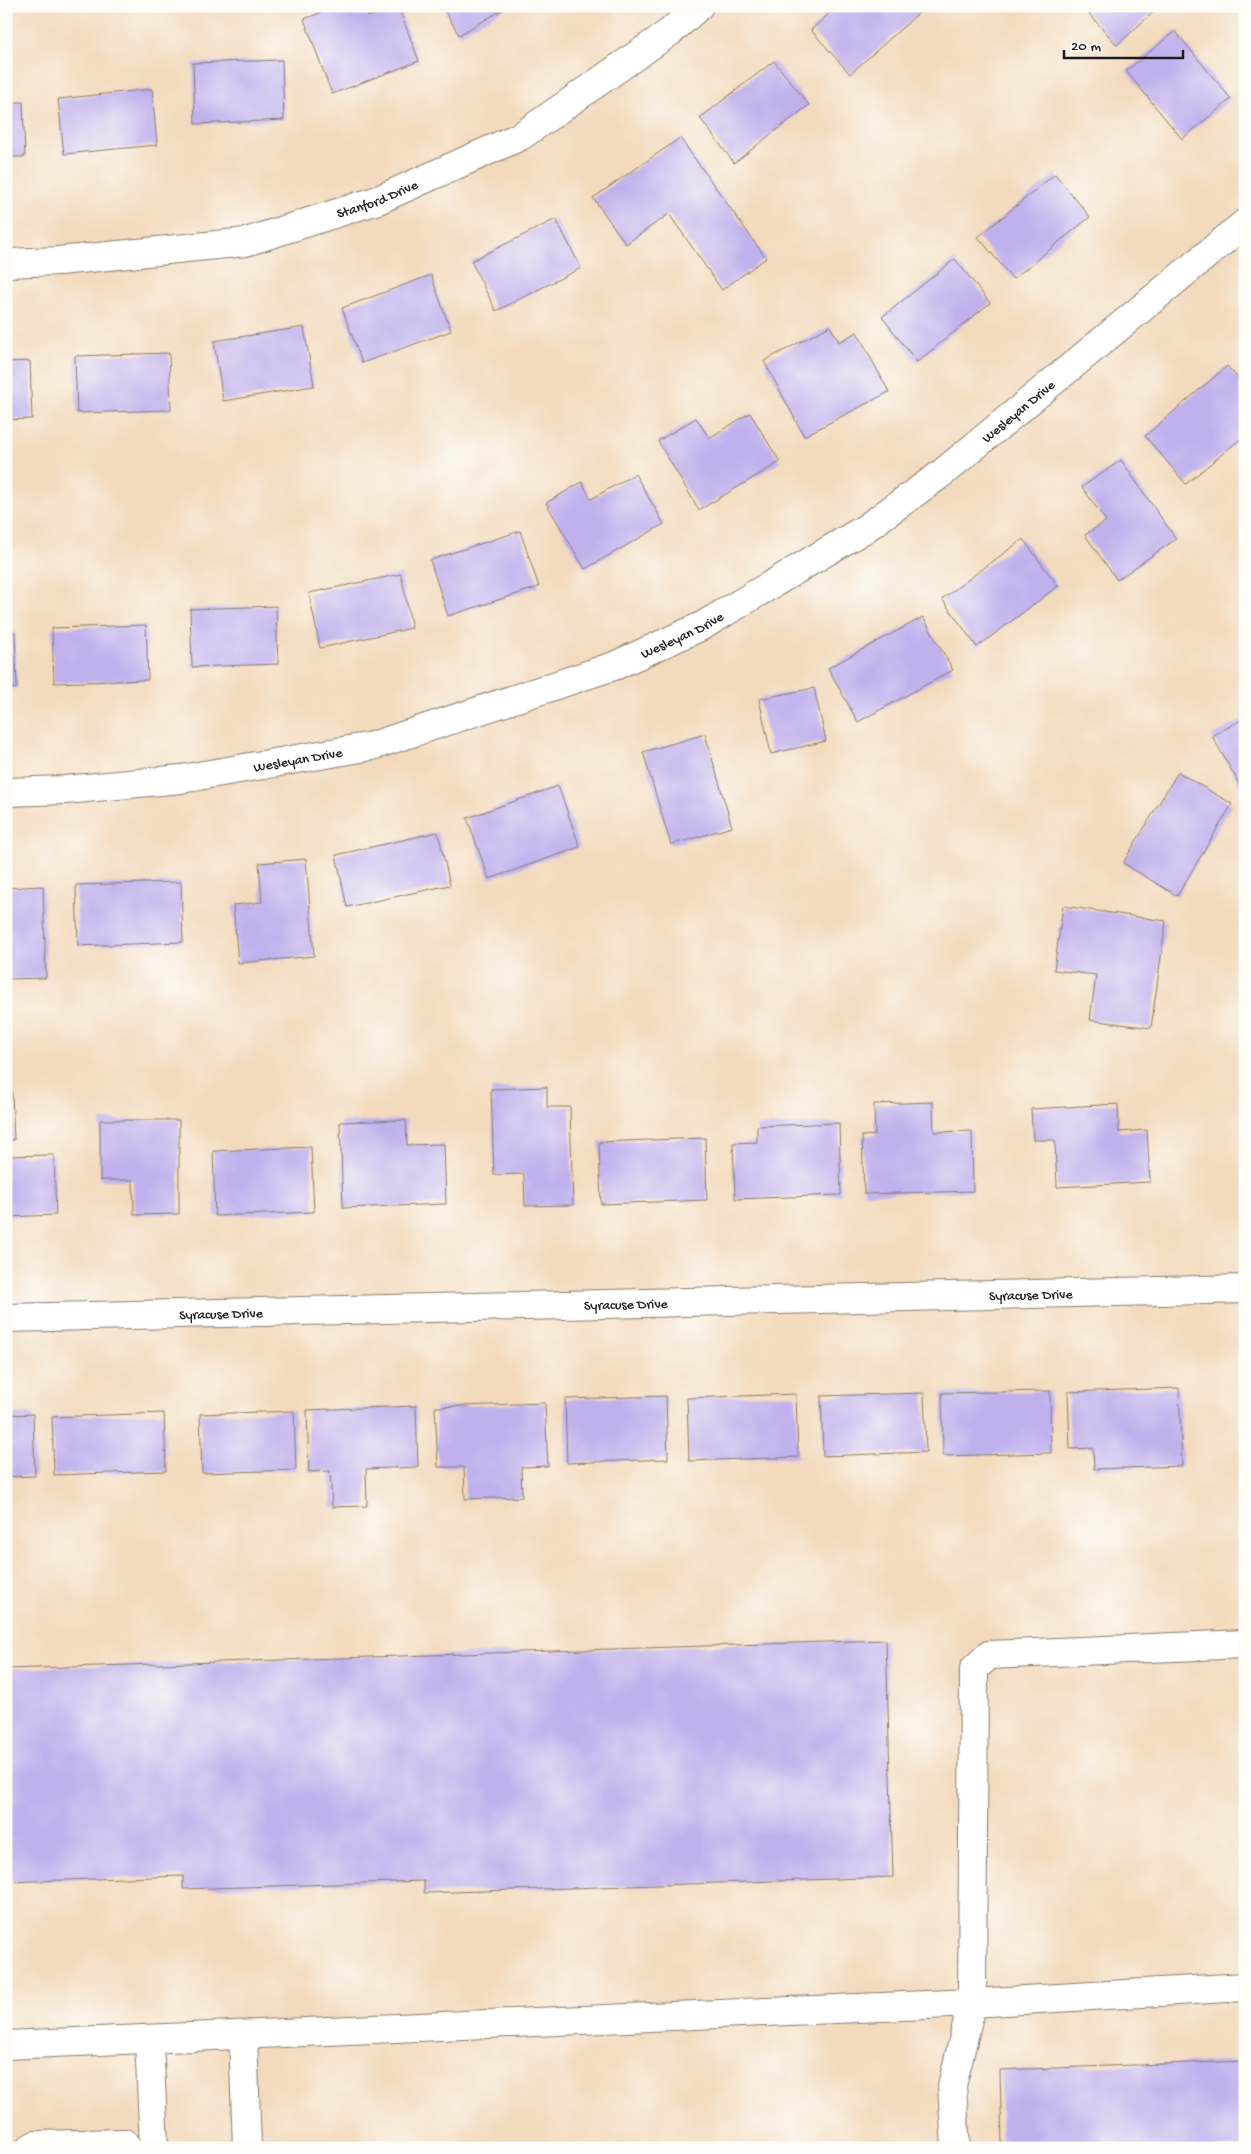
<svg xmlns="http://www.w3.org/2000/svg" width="1251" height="2154" font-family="'Gochi Hand',sans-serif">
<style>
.building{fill:#c0b1ed}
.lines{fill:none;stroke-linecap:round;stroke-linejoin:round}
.minor-casing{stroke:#887b6c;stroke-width:30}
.minor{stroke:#fff;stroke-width:28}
.labels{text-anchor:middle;stroke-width:4;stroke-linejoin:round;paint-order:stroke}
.street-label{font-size:14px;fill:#1c1c1c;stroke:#fdfcf7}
</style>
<rect width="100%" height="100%" fill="#fdfcf7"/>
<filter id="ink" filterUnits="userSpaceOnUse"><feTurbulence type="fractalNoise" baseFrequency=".02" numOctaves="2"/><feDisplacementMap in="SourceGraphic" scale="10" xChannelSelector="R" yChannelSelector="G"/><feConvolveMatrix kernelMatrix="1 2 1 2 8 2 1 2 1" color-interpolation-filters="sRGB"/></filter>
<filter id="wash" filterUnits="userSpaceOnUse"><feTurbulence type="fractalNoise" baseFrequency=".0096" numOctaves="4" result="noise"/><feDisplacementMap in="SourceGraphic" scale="20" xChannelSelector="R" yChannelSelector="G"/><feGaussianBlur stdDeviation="1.12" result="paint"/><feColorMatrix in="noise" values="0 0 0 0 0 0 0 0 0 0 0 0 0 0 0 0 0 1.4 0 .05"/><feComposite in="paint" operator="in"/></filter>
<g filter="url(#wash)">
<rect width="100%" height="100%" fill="#f3dabd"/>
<g id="blocks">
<g class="building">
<path d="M338,6H363L368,17L398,6L419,61L332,94L304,19Z"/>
<path d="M442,6H509L459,35Z"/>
<path d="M837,6H915L920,12L850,74L811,30Z"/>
<path d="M1082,6H1156L1158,8L1117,45Z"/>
<path d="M1175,31L1231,99L1182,139L1126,71Z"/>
<path d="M282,60L284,120L195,124L193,63Z"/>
<path d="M774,61L809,105L734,163L700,118Z"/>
<path d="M152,89L157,145L64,154L58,99Z"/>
<path d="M6,102H23L25,157H6Z"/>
<path d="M680,138L766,258L722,290L669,214L626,244L593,198Z"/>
<path d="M1055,174L1090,217L1013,279L978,237Z"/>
<path d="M556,219L581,268L496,311L471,261Z"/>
<path d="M955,259L990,303L917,362L882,317Z"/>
<path d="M431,275L451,331L362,363L342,308Z"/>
<path d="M830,326L839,342L857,332L889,392L804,436L764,361Z"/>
<path d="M304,327L314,386L223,401L214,341Z"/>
<path d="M169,353L171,410L77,413L75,356Z"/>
<path d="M30,361L32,419L6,420V362Z"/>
<path d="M1227,366L1245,386V435L1186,484L1145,436Z"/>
<path d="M750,413L780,462L699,510L658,441L696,418L709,438Z"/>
<path d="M1121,460L1176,539L1117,580L1085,535L1106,521L1082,487Z"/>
<path d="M635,474L664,524L585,569L546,503L582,482L591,499Z"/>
<path d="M520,531L539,587L448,616L430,560Z"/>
<path d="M1023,539L1058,586L977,647L942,599Z"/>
<path d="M401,574L412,628L320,648L309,593Z"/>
<path d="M276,606L278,664L192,667L190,609Z"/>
<path d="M923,617L953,670L858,722L828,668Z"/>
<path d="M146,625L148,680L54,683L52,628Z"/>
<path d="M6,632H15L17,688L6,689Z"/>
<path d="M814,688L826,741L771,754L759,699Z"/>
<path d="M1245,718V784L1241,787L1212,736Z"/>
<path d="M705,734L732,827L671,845L643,752Z"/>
<path d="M1178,772L1232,804L1177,896L1123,863Z"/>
<path d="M558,786L580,847L489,879L467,818Z"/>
<path d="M438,832L450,885L347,907L336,855Z"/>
<path d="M306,859L314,956L238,963L233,905L262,902L259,863Z"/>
<path d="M181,882L183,942L78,946L76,885Z"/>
<path d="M43,886L46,978L6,979V888Z"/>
<path d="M1063,906L1166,921L1151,1028L1090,1020L1096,975L1054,970Z"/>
<path d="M547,1087V1107H570L573,1205L525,1206L524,1174L494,1175L491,1089Z"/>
<path d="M12,1092L14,1140H6V1093Z"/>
<path d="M933,1102L934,1132L972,1131L973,1191L864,1194L862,1136L875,1135L874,1104Z"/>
<path d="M1118,1104L1119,1132L1147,1130L1150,1182L1057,1187L1055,1140H1033L1031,1109Z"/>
<path d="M100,1120H179V1214L134,1215L133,1180H100Z"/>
<path d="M406,1120L407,1145L444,1144L446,1204L343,1208L340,1122Z"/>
<path d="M839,1123L841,1195L735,1199L733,1143L757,1142V1126Z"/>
<path d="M705,1138L707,1200L601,1204L599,1142Z"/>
<path d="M311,1147L314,1212L215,1216L213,1151Z"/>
<path d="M54,1155L56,1215L6,1217V1156Z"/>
<path d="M1179,1388L1182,1466L1094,1469L1093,1448L1070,1449L1068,1392Z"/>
<path d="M1050,1391L1051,1453L943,1456L942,1393Z"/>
<path d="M924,1393L926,1452L823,1456L821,1396Z"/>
<path d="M796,1394L798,1457L689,1461L687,1398Z"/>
<path d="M666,1396L668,1459L567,1463L565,1399Z"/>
<path d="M545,1403L548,1466L521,1467L522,1497L465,1499L464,1467H438L435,1407Z"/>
<path d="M416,1406L418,1467L366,1469L367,1506L332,1507L330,1471L309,1472L307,1410Z"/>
<path d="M294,1411L296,1470L202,1473L200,1414Z"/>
<path d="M164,1413L166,1471L54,1475L52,1417Z"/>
<path d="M33,1414L35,1476L6,1477V1415Z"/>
<path d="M886,1640L893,1877L424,1893V1881L183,1889V1876L6,1882V1669Z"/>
<path d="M1245,2061V2148H1002L1000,2070Z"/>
</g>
</g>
</g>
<g filter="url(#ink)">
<use href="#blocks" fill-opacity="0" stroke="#887b6c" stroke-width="1"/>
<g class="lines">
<defs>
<g id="minor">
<path id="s1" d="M6,263L59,261L246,242L378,200L521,136L670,32L699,6"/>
<path id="s2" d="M6,792L65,790L181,779L372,746L614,666L702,626L866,528L941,474L1245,223"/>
<path id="s3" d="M6,1318L1245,1289"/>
<path d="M243,2035L247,2148"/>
<path d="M149,2039L154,2148"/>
<path d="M6,2045L972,2003L1245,1987"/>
<path d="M30,2148L35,2145L124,2143L128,2148"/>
<path d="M956,2148L952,2086L972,2003L974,1669L989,1655L1245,1644"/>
</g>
</defs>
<use href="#minor" class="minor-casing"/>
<use href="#minor" class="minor"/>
</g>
</g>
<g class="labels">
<g class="street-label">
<text dy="5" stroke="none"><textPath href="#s1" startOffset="379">Stanford Drive</textPath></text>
<text dy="5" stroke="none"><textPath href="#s2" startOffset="1104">Wesleyan Drive</textPath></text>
<text dy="5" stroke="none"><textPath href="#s2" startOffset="699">Wesleyan Drive</textPath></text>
<text dy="5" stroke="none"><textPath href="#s2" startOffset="294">Wesleyan Drive</textPath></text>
<text dy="5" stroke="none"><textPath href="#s3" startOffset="1025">Syracuse Drive</textPath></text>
<text dy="5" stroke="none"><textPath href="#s3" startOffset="620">Syracuse Drive</textPath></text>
<text dy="5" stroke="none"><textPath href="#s3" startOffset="215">Syracuse Drive</textPath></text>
</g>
</g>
<rect width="1251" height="2154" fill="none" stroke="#fdfcf7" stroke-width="25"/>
<path d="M1064 50v8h119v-8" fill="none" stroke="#1c1c1c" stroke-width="2.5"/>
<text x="1071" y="50" font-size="15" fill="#1c1c1c" stroke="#fdfcf7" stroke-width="4" paint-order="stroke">20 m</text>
</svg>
